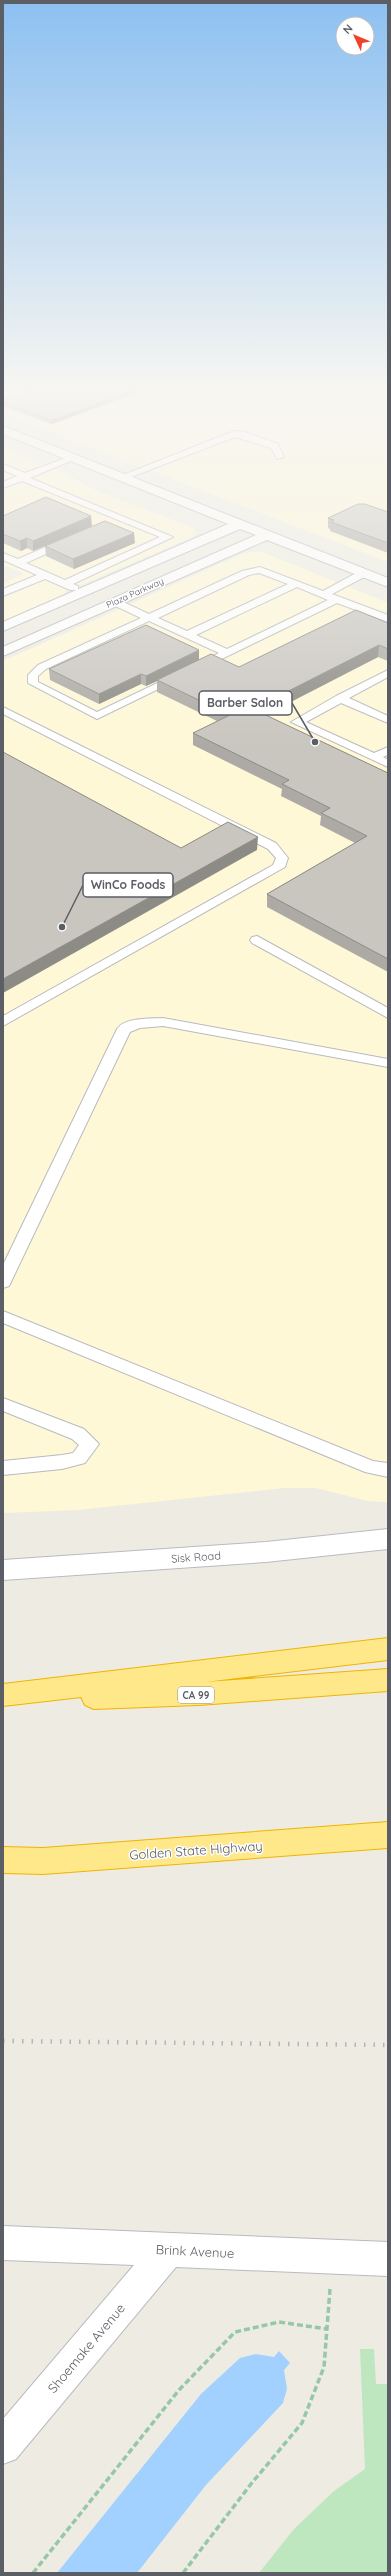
<svg xmlns="http://www.w3.org/2000/svg" width="391" height="2576" font-family="Quicksand,sans-serif">
<style>
.commercial{fill:#fff8d7}
.green{fill:#bee7c0}
.water{fill:#a2d1ff}
.lines{fill:none;stroke-linecap:round;stroke-linejoin:round}
.lane-casing{stroke:#b8babf;stroke-width:2}
.street-casing{stroke:#b8babf;stroke-width:2}
.secondary-casing{stroke:#b8bbc1;stroke-width:2}
.highway-casing{stroke:#f1b300;stroke-width:2}
.path{stroke:#96c8a7;stroke-width:3.5;stroke-dasharray:6 3;stroke-linecap:butt}
.lane{fill:#fff;fill-rule:evenodd}
.street{fill:#fff;fill-rule:evenodd}
.secondary{fill:#fff;fill-rule:evenodd}
.highway{fill:#ffe889;fill-rule:evenodd}
.rail{stroke:#b4b5b5;stroke-width:4.5;stroke-dasharray:1.5 8;stroke-linecap:butt}
.wall{fill:#adaaa5}
.shaded-wall{fill:#8d8b86}
.building{fill:#c9c6c0;stroke:#8d8b86}
.labels{text-anchor:middle;stroke-width:3;stroke-linejoin:round;paint-order:stroke}
.far-street-label{font-size:9px;fill:#5b5e64;stroke:#fff}
.shield{fill:#fff;stroke:#8c8e92;stroke-width:1}
.shield-label{font-size:10px;font-weight:bold;fill:#5b5e64}
.street-label{font-size:11px;fill:#5b5e64;stroke:#fff}
.near-street-label{font-size:13px;fill:#5b5e64;stroke:#fff}
.leader{fill:none;stroke:#5b5e64;stroke-width:1.5}
.callout-dot{fill:#5b5e64;stroke:#fff;stroke-width:1.5}
.callout{fill:#fff;stroke:#5b5e64;stroke-width:1.5}
.callout-label{font-size:12px;text-anchor:middle;font-weight:bold;fill:#5b5e64}
</style>
<rect width="100%" height="100%" fill="#eeece2"/>
<g class="commercial">
<path d="M3,386H388V562L3,414Z"/>
<path d="M3,449L61,471L95,490L194,528L196,533L191,538L66,591L64,594L3,621V583L24,574L3,565Z"/>
<path d="M252,552H262L388,603V1502L368,1501L316,1488H284L77,1510L3,1513V661L242,554Z"/>
</g>
<path class="green" d="M360,2349H374L376,2384H388V2573H259L294,2529L334,2491L365,2469Z"/>
<path class="water" d="M279,2351L290,2363L284,2370L287,2389L283,2403L206,2485L137,2573H57L201,2394L240,2358L256,2354L274,2357Z"/>
<g class="lines">
<defs>
<g id="lane">
<path d="M234,431L245,432L278,444L284,457L277,459L271,448L235,437L126,479L118,477Z"/>
<path d="M71,456L78,458L30,478L173,537L73,584L78,586V590H70L45,579L3,596V589L37,575L3,560V553L18,559L62,540H68V544L26,563L65,580L160,537L22,481L3,488V482L17,476L3,470V464L25,473Z"/>
<path d="M260,567L323,591L360,571H368V575L332,594L388,615V622L337,603L199,670L194,667L195,665L219,653L149,621L46,669L38,676V682L97,712L172,676L176,675L181,678L97,719L28,683V675L38,665L141,618L111,604V600H119L149,614L242,571ZM259,573L288,584L187,631L158,618L249,575ZM297,587L328,600L227,649L196,635Z"/>
<path d="M388,670V677L349,698L388,716V723L341,703L306,722L374,753L388,747V755L383,757L388,760V767L291,722L336,696Z"/>
<path d="M3,707L276,843L288,858L285,867L3,1026V1016L273,865L276,858L268,849L3,714Z"/>
<path d="M257,936L388,1008V1018L252,943L250,940L252,937Z"/>
<path d="M163,1018L388,1059V1067L163,1026L140,1028L130,1032L11,1282L9,1286L3,1288V1265L117,1029C125,1017 150,1019 163,1018Z"/>
<path d="M3,1311L373,1461L388,1463V1477L365,1472L3,1323Z"/>
<path d="M3,1398L84,1429L99,1444L85,1463L62,1469L3,1475V1461L62,1455L73,1453L79,1445L72,1439L3,1411Z"/>
</g>
<path id="street" d="M3,2226L388,2242V2276L176,2267L16,2459L3,2464V2419L134,2265L3,2260Z"/>
<g id="secondary">
<path d="M3,426L388,578V587L267,540L3,656V647L256,535L240,529L3,631V622L228,524L3,434Z"/>
<path d="M388,1529V1549L266,1562L3,1580V1560L266,1542Z"/>
</g>
<g id="highway">
<path d="M388,1638V1660L205,1682L388,1669V1691L199,1705L94,1709L85,1705L81,1697L3,1706V1684Z"/>
<path d="M388,1822V1848L43,1874L3,1873V1847L43,1848Z"/>
</g>
</defs>
<use href="#lane" class="lane-casing"/>
<use href="#street" class="street-casing"/>
<use href="#secondary" class="secondary-casing"/>
<use href="#highway" class="highway-casing"/>
<g class="path">
<path d="M33,2573L179,2390L235,2332L279,2322L327,2329"/>
<path d="M183,2573L251,2484L302,2423L324,2367L330,2289"/>
</g>
<use href="#lane" class="lane"/>
<use href="#street" class="street"/>
<use href="#secondary" class="secondary"/>
<use href="#highway" class="highway"/>
<path class="rail" d="M3,2041L388,2045"/>
</g>
<g class="wall">
<path d="M9,386H154L58,422L51,424L3,406V400L24,392Z"/>
<path d="M388,512V553L330,531V529L328,528V518Z"/>
<path d="M3,516L92,526L33,551L27,548L21,551L3,543Z"/>
<path d="M135,543L74,569L46,556L45,546Z"/>
<path d="M388,623V661L378,657L266,715L388,773V972L267,907V894L355,843L320,825L321,816L281,796L282,789L193,745V733L217,721L157,692V681L146,686L141,684L99,704L50,680L49,669L199,660L239,667Z"/>
</g>
<g class="shaded-wall">
<path d="M143,386H154L58,422L51,424V420Z"/>
<path d="M91,516L92,526L33,551V541Z"/>
<path d="M134,533L135,543L74,569L73,559Z"/>
<path d="M27,538V548L21,551L20,541Z"/>
<path d="M379,645L378,657L253,721V709Z"/>
<path d="M199,650V660L157,680V681L146,686V676Z"/>
<path d="M141,674V684L99,704V694Z"/>
<path d="M258,837L257,850L3,993V979Z"/>
</g>
<g class="building">
<path d="M19,386H143L58,418L51,420L3,402V400L30,390Z"/>
<path d="M46,497L91,516L33,541L27,538L20,541L3,534V516Z"/>
<path d="M358,504H365L388,512V543L331,522L334,520L328,518Z"/>
<path d="M105,521L134,533L73,559L45,546Z"/>
<path d="M356,610L388,623V649L379,645L253,709L388,773V959L267,894L367,836L321,813L330,808L282,784L289,780L193,733L230,715L157,680L211,654L239,667Z"/>
<path d="M146,625L199,650L146,676L141,674L99,694L49,669Z"/>
<path d="M3,752L181,848L228,822L258,837L3,979Z"/>
</g>
<linearGradient id="sky" x2="0" y2="1"><stop stop-color="#8cc0f1"/><stop offset="0.52" stop-color="#f7f6f2"/><stop offset="1" stop-color="#f7f6f2" stop-opacity="0"/></linearGradient>
<rect width="391" height="747" fill="url(#sky)"/>
<g class="labels">
<g class="far-street-label">
<text transform="translate(135 593) rotate(-24)" y="3">Plaza Parkway</text>
</g>
<rect class="shield" x="178" y="1687" width="36" height="16" rx="3"/>
<g class="shield-label">
<text x="196" y="1699">CA 99</text>
</g>
<g class="street-label">
<text transform="translate(196 1557) rotate(-4)" y="4">Sisk Road</text>
</g>
<g class="near-street-label">
<text transform="translate(196 1850) rotate(-4)" y="5">Golden State Highway</text>
<text transform="translate(195 2251) rotate(3)" y="5">Brink Avenue</text>
<text transform="translate(86 2348) rotate(-50)" y="5">Shoemake Avenue</text>
</g>
</g>
<path class="leader" d="M315 742L292 703M62 927L83 885"/>
<g class="callout-dot">
<circle cx="315" cy="742" r="4"/>
<circle cx="62" cy="927" r="4"/>
</g>
<g class="callout">
<rect x="199" y="691" width="93" height="24" rx="4"/>
<rect x="83" y="873" width="90" height="24" rx="4"/>
</g>
<g class="callout-label">
<text x="245" y="707">Barber Salon</text>
<text x="128" y="889">WinCo Foods</text>
</g>
<rect width="391" height="2576" fill="none" stroke="#5b5e64" stroke-width="8"/>
<g transform="translate(355 36) rotate(314)"><circle r="19" fill="#ffffff" stroke="#bdbfc1"/>
<path d="M0-3L7 15L0 10L-7 15Z" fill="#ef4228"/>
<text y="-6" font-size="11" font-weight="bold" text-anchor="middle" fill="#5b5e64">N</text>
</g>
</svg>
